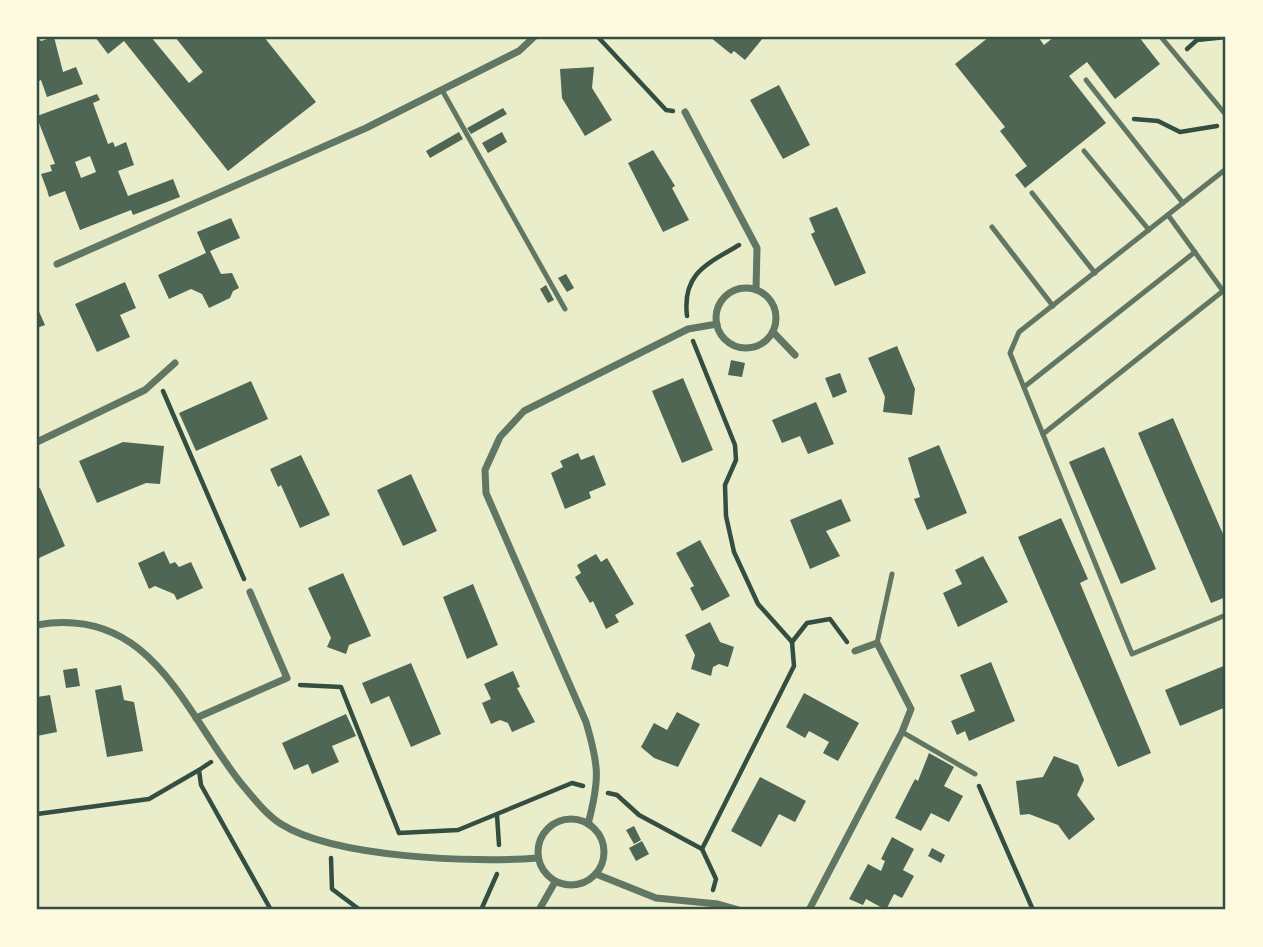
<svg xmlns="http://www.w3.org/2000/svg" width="1263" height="947" font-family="'Sofia Sans Condensed',sans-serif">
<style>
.building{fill:#4f6655;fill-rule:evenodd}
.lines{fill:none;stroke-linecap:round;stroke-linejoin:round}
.path{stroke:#344e41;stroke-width:4.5}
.service{stroke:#617663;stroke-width:5}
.minor{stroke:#617663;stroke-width:7}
.neatline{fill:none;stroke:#344e41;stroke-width:2.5}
</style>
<rect width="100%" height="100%" fill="#e9edc9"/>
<g class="building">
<path d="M37,37L41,41L54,37L63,72L76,67L83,84L47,97L41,80L37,82Z"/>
<path d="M95,37H151L189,83L203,72L175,37H264L316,102L228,171L124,41L108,54Z"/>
<path d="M710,37H761L763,38L745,60L734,51L731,54Z"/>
<path d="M989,37H1038L1044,45L1054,37H1139L1160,64L1115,99L1087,62L1069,76L1106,123L1025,188L1015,175L1027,166L1000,131L1005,127L955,64Z"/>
<path d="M594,67L592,88L612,120L585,136L562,98L560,69Z"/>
<path d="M779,85L810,145L783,159L750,100Z"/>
<path d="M97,94L100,100L93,103L108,144L113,142L115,147L126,142L134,165L118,171L128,196L173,179L180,197L133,215L131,210L80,230L65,191L49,197L47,190L41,174L52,171L50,165L55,164L39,123L37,124V116ZM90,156L96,172L81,178L75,162Z"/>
<path d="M503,108L507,114L471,134L467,128Z"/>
<path d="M459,132L463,139L430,158L426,151Z"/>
<path d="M502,132L507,142L488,153L482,143Z"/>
<path d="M653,150L675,186L672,188L689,220L663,232L628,163Z"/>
<path d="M837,207L866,273L835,286L811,234L815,232L809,218Z"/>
<path d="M231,218L240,238L210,251L221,274L232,273L239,288L233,291L230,298L209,308L202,294L191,289L169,299L158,275L206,253L197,232Z"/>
<path d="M566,274L574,288L567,292L558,278Z"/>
<path d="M125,282L136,308L120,315L130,337L97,352L75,304Z"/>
<path d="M546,285L554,300L548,303L540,289Z"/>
<path d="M37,307L45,325L37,328Z"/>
<path d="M897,346L915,389L912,415L883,412L885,397L868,358Z"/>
<path d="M731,360L745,363L742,377L728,375Z"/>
<path d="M840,373L847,392L833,398L825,378Z"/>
<path d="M683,378L713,450L682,463L652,391Z"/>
<path d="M251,381L268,419L196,451L179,413Z"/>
<path d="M816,402L834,444L808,454L800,436L782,443L772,420Z"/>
<path d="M1173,418L1226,541V597L1211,603L1138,433Z"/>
<path d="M123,442L164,446L160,484L146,483L97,503L79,461Z"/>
<path d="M939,445L967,513L927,530L914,499L920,497L908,458Z"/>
<path d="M1104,447L1156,569L1121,584L1069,462Z"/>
<path d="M578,453L581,460L594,455L606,485L589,492L591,498L565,509L551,473L563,467L560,461Z"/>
<path d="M301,455L330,515L300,528L281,485L278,487L270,469Z"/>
<path d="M411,474L437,531L403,546L377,490Z"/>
<path d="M40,488L65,546L37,559V489Z"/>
<path d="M841,499L851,521L826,531L840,556L810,569L790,520Z"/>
<path d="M1061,518L1088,579L1080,583L1151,753L1118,767L1018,537Z"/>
<path d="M700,540L730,596L702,611L690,588L694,586L676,553Z"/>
<path d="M164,551L170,564L175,562L179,567L191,562L203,588L177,600L174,594L155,586L149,589L138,563Z"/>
<path d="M596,554L601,562L607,558L634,604L615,615L619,622L606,629L593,601L590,603L575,577L581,573L577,565Z"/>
<path d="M983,556L1008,602L958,627L943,593L962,584L955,570Z"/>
<path d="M343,573L371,636L349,645L346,654L327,647L331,638L308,588Z"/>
<path d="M473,584L498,645L467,659L443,597Z"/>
<path d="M710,622L720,642L734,647L728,667L719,664L713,667L711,676L691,669L695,655L685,635Z"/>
<path d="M991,662L1015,721L969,741L965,731L957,735L951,721L975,711L960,675Z"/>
<path d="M411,663L441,734L411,747L389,696L371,704L362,683Z"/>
<path d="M1226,665V707L1180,726L1165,690Z"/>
<path d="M77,668L80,686L66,688L63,670Z"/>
<path d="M513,671L520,687L517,688L535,722L512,732L508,723L500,720L491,724L482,703L491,699L484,684Z"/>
<path d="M121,685L124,700L134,702L143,751L107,757L95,690Z"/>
<path d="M804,693L859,723L838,761L823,753L829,742L809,731L805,738L786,727Z"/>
<path d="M50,695L57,732L37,736V697Z"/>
<path d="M677,712L700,724L678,767L654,758L641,747L654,723L667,730Z"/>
<path d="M346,714L356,736L332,746L339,762L312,774L308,764L294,770L282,743Z"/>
<path d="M929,753L954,767L944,786L963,796L949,822L931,813L921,831L895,818L915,779L918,781Z"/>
<path d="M1054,756L1078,765L1084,780L1077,795L1095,819L1069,840L1058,825L1029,814L1020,815L1016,781L1043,777Z"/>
<path d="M760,777L806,801L795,822L779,814L761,847L731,831Z"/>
<path d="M634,826L641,840L634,844L626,830Z"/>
<path d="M892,837L914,849L903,870L914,876L902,898L894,894L886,910L866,899L863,905L849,899L868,864L881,871L885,861L881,859Z"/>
<path d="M642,841L649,854L636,861L629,848Z"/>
<path d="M932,848L945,855L941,863L928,856Z"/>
</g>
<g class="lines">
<g class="path">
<path d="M598,37L666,110L673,111"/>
<path d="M1187,49L1197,40L1226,37"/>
<path d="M1134,119L1158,121L1180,132L1217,126"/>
<path d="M687,316C682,273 707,264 739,245"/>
<path d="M163,391L244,579"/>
<path d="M792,642L807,623L830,619L847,642"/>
<path d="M300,685L341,687L399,833"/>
<path d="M211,762L199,770L201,785L271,910"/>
<path d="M979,786L1033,910"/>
<path d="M608,793L617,795L639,815L702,849L794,666L792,642L758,604L734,552L726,516L725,485L736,460L735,445L693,341"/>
<path d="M37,814L149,799L199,770"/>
<path d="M497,815L499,845"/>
<path d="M399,833L458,830L572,783L583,786"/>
<path d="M702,849L716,879L713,890"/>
<path d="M331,858L332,889L360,910"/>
<path d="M481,910L497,874"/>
</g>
<g class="service">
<path d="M1161,37L1226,115"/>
<path d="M1086,80L1183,203"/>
<path d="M442,90L565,309"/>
<path d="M1084,151L1149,230"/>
<path d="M1226,169L1019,332L1010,353L1132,654L1226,615"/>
<path d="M1032,193L1095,273"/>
<path d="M992,227L1053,306"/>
<path d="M1024,387L1195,252"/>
<path d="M1043,434L1223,291L1168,215"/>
<path d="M877,643L892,574"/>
<path d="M902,732L975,774"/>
</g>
<g class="minor">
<path d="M685,112L757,248L756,290"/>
<path d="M57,264L366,128L519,51L534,37"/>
<circle cx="746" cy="318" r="30"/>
<path d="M773,332L795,355"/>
<path d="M37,442L145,390L175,363"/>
<path d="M37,625C150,605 183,709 240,782C252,796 265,814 281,824C335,858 474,863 538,858"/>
<path d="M196,718L287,678L250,592"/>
<circle cx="571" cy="852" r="33"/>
<path d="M588,824C600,779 599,766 586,722L486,493L485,470L500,437L524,411L688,329L717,324"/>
<path d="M596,874L656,898L718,904L739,910"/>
<path d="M539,910L555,882"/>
<path d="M809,910L902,732L911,709L877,643L855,651"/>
</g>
</g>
<rect width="1263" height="947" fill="none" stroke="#fefae0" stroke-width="77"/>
<rect x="38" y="38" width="1186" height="870" class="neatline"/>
</svg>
